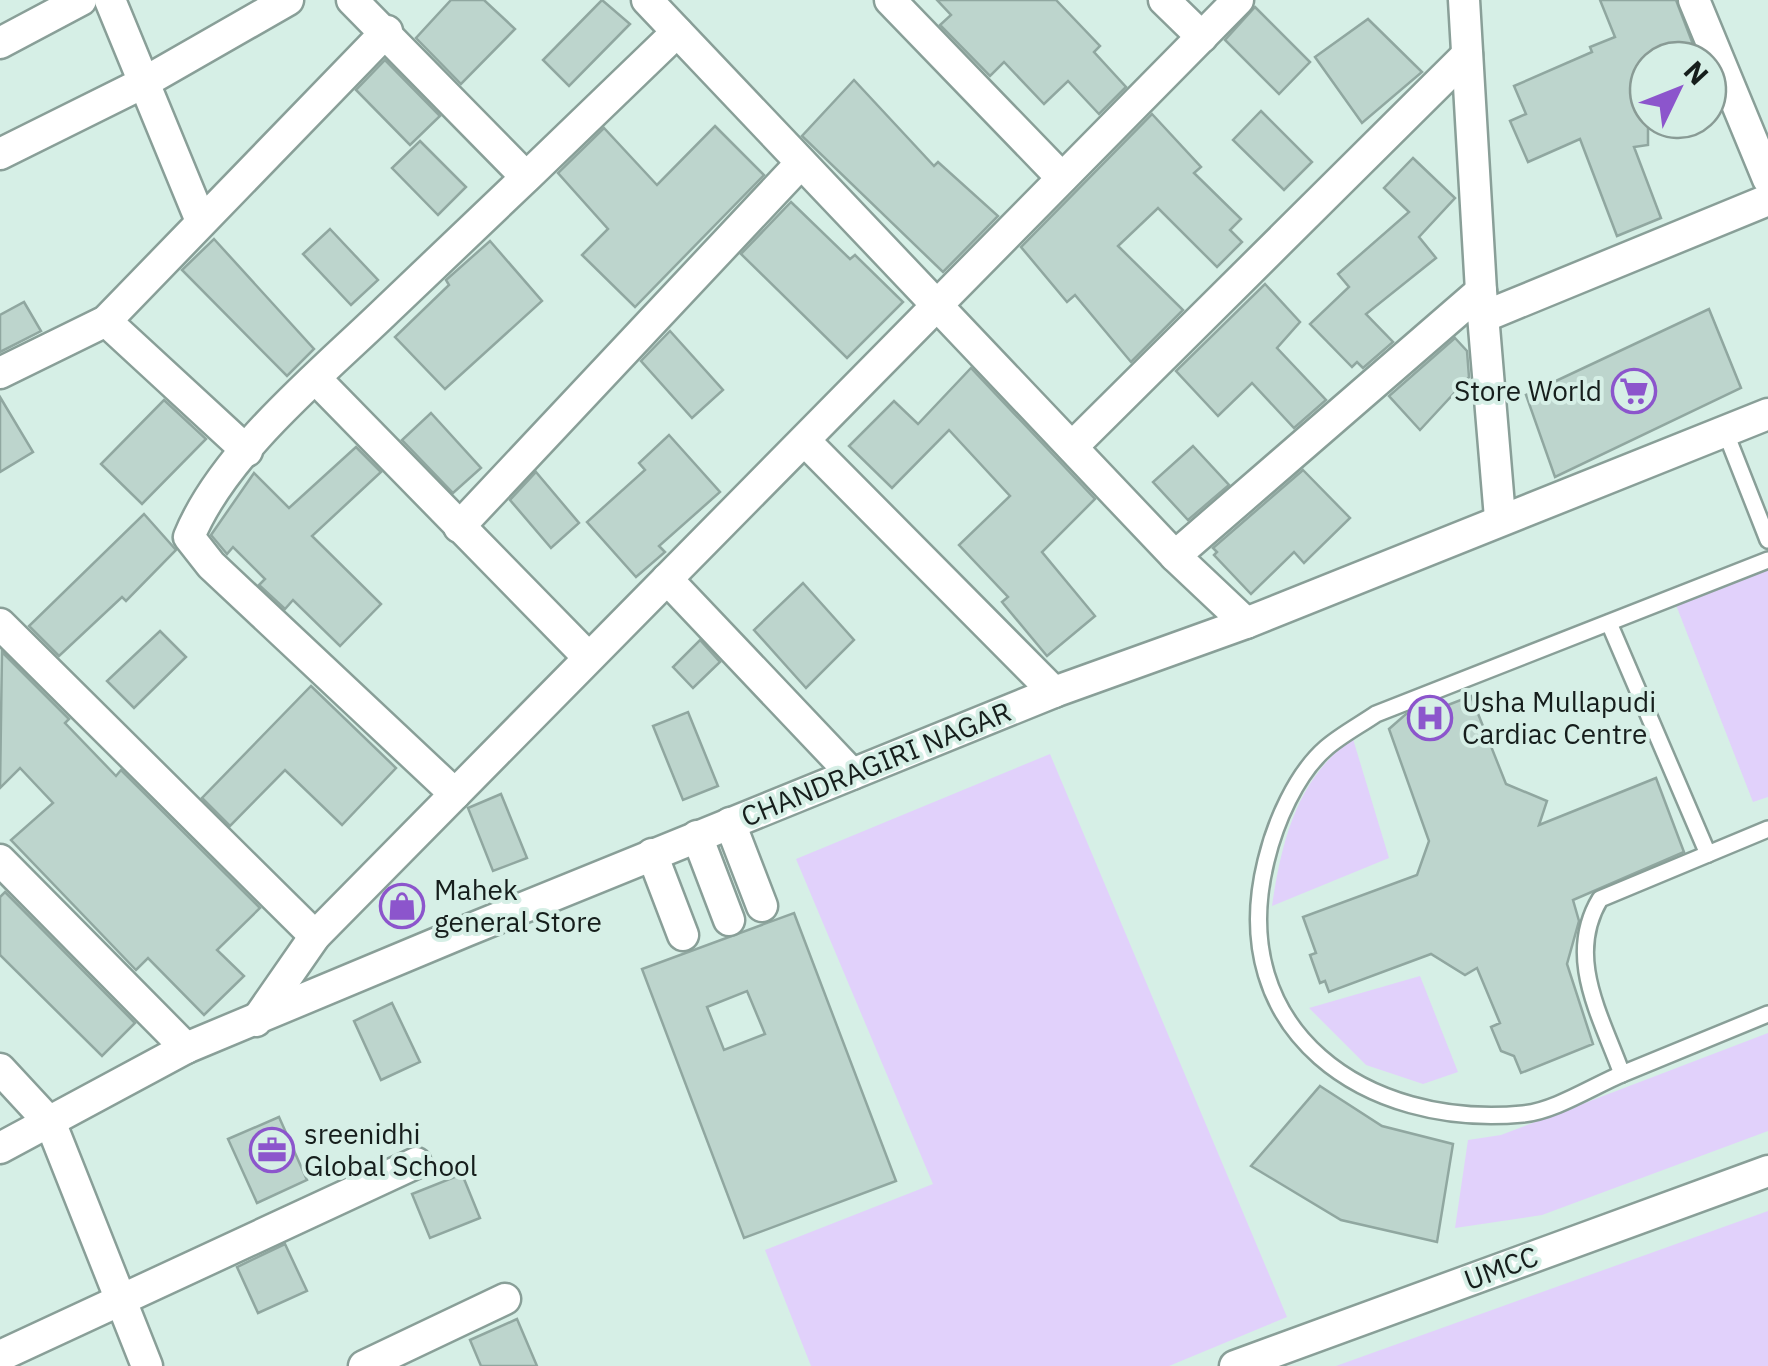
<svg xmlns="http://www.w3.org/2000/svg" width="1768" height="1366" font-family="'IBM Plex Sans',sans-serif">
<style>
.green{fill:#e1d1fb}
.building{fill:#bdd5cd;stroke:#90a7a0;stroke-width:2.5;fill-rule:evenodd}
.lines{fill:none;stroke-linecap:round;stroke-linejoin:round}
.lane-casing{stroke:#899f98;stroke-width:20}
.street-casing{stroke:#899f98;stroke-width:35}
.lane{stroke:#fff;stroke-width:15}
.street{stroke:#fff;stroke-width:30}
.labels{text-anchor:middle;stroke-width:8;stroke-linejoin:round;paint-order:stroke}
.poi-label{font-size:28px;fill:#161e1c;stroke:#d6efe6;text-anchor:start}
.street-label{font-size:28px;fill:#161e1c;stroke:#d6efe6}
</style>
<rect width="100%" height="100%" fill="#d6efe6"/>
<g class="green">
<path d="M1768,570V797L1753,802L1676,605Z"/>
<path d="M1353,739L1389,858L1272,906C1281,843 1297,777 1353,739Z"/>
<path d="M1050,754L1287,1317L1169,1366H811L765,1250L933,1184L796,859Z"/>
<path d="M1420,976L1458,1072L1423,1084L1366,1065L1309,1008Z"/>
<path d="M1768,1033V1131L1542,1215L1455,1228L1468,1140L1501,1135Z"/>
<path d="M1768,1211V1366H1336Z"/>
</g>
<g class="building">
<path d="M451,0H484L515,29L461,84L416,38Z"/>
<path d="M602,0L630,24L569,86L543,60Z"/>
<path d="M937,0H1056L1100,46L1094,52L1126,87L1099,114L1068,81L1044,104L1004,62L990,76L940,25L951,15Z"/>
<path d="M1600,0H1676L1699,60H1648V145L1634,147L1661,218L1617,236L1580,139L1528,162L1510,121L1526,114L1514,86L1592,52L1590,47L1615,37Z"/>
<path d="M1255,7L1310,62L1279,94L1225,40Z"/>
<path d="M1368,19L1422,72L1362,123L1315,57Z"/>
<path d="M385,60L440,116L410,145L356,90Z"/>
<path d="M854,80L934,166L938,162L998,216L943,272L802,136Z"/>
<path d="M1261,111L1312,162L1284,190L1233,140Z"/>
<path d="M1152,114L1201,167L1194,173L1241,219L1230,230L1242,242L1217,267L1158,208L1118,246L1183,310L1131,362L1075,295L1067,302L1021,247Z"/>
<path d="M715,126L764,175L635,307L582,255L608,229L558,173L604,128L657,185Z"/>
<path d="M420,141L466,187L438,215L392,168Z"/>
<path d="M1413,158L1455,198L1419,237L1436,258L1366,314L1393,342L1363,368L1357,362L1352,367L1310,324L1349,287L1338,274L1409,212L1384,188Z"/>
<path d="M791,202L850,259L855,255L903,302L847,358L741,254Z"/>
<path d="M330,229L378,280L351,305L303,254Z"/>
<path d="M214,239L314,349L287,376L182,270Z"/>
<path d="M490,241L542,301L445,389L395,337L449,285L446,280Z"/>
<path d="M1265,284L1300,322L1277,348L1326,400L1294,428L1252,383L1218,416L1176,371Z"/>
<path d="M24,302L41,331L0,352V315Z"/>
<path d="M1709,309L1741,388L1555,477L1526,395Z"/>
<path d="M670,331L723,390L692,418L641,361Z"/>
<path d="M1455,338L1467,351L1469,377L1420,430L1389,396Z"/>
<path d="M971,368L1095,499L1042,552L1095,616L1047,656L1002,602L1008,597L959,545L1010,496L949,430L892,488L849,446L894,401L918,424Z"/>
<path d="M0,397L33,452L0,472Z"/>
<path d="M164,400L206,439L142,504L101,464Z"/>
<path d="M431,413L481,468L453,493L402,440Z"/>
<path d="M669,435L720,492L659,546L665,552L636,577L587,522L645,470L639,463Z"/>
<path d="M1193,446L1229,485L1188,520L1153,482Z"/>
<path d="M356,447L381,472L312,536L381,604L340,646L293,600L285,609L259,585L265,579L233,547L227,554L211,535L254,473L289,508Z"/>
<path d="M1303,470L1350,518L1304,563L1294,552L1251,594L1214,555L1217,552L1213,548Z"/>
<path d="M536,472L579,523L551,548L510,500Z"/>
<path d="M144,514L176,550L126,601L122,597L59,656L29,626Z"/>
<path d="M803,583L854,640L806,688L754,630Z"/>
<path d="M160,631L186,657L134,708L107,681Z"/>
<path d="M700,640L720,662L693,688L673,667Z"/>
<path d="M2,652L69,719L65,723L116,776L121,770L260,908L217,950L244,976L204,1015L148,958L136,970L11,840L53,803L20,768L0,788Z"/>
<path d="M311,686L396,768L342,825L285,770L230,826L202,798Z"/>
<path d="M1471,696L1506,784L1547,801L1539,825L1656,778L1684,852L1573,900L1579,921L1567,964L1593,1044L1521,1073L1514,1056L1501,1051L1491,1027L1500,1023L1477,968L1465,975L1431,954L1329,992L1325,981L1320,983L1310,955L1316,953L1303,917L1417,875L1429,841L1389,729L1406,714L1438,702L1440,708Z"/>
<path d="M688,712L718,786L683,800L653,726Z"/>
<path d="M501,794L527,858L493,871L468,808Z"/>
<path d="M5,892L135,1023L102,1056L0,955V897Z"/>
<path d="M794,913L896,1181L744,1238L642,969ZM747,991L765,1034L724,1050L707,1007Z"/>
<path d="M392,1003L420,1062L381,1080L354,1021Z"/>
<path d="M1320,1086L1382,1126L1453,1144L1437,1242L1341,1220L1251,1166Z"/>
<path d="M279,1117L307,1180L257,1203L228,1139Z"/>
<path d="M462,1174L480,1218L430,1238L412,1194Z"/>
<path d="M285,1244L307,1291L258,1313L237,1267Z"/>
<path d="M517,1319L537,1366H481L470,1340Z"/>
</g>
<g class="lines">
<defs>
<g id="lane">
<path d="M1725,431L1768,540"/>
<path d="M1609,623L1708,854"/>
<path d="M1768,829L1600,899C1565,957 1601,1016 1622,1074L1768,1014"/>
<path d="M1622,1074C1593,1086 1555,1111 1523,1114C1366,1129 1224,1031 1266,861C1275,823 1296,774 1326,748C1341,735 1360,725 1376,714L1768,560"/>
</g>
<g id="street">
<path d="M110,0L201,221"/>
<path d="M352,0L526,177"/>
<path d="M647,0L1175,556L1246,623"/>
<path d="M890,0L1062,178"/>
<path d="M1164,0L1202,37"/>
<path d="M1464,0L1481,291L1500,518"/>
<path d="M1694,0L1768,179"/>
<path d="M0,43L81,0"/>
<path d="M0,154L143,83L288,0"/>
<path d="M1483,317L1768,200"/>
<path d="M106,321L247,451"/>
<path d="M0,373L106,321L387,31"/>
<path d="M316,379L588,657"/>
<path d="M805,441L1054,692"/>
<path d="M1072,447L1467,55"/>
<path d="M459,527L801,163"/>
<path d="M1175,556L1481,291"/>
<path d="M667,579L852,774"/>
<path d="M0,624L315,936"/>
<path d="M455,794L211,565L189,537C223,453 322,373 387,310C484,218 581,125 677,32"/>
<path d="M730,823L762,906"/>
<path d="M697,836L729,920"/>
<path d="M652,854L683,935"/>
<path d="M0,860L186,1048"/>
<path d="M256,1021L315,936L1238,0"/>
<path d="M0,1069L51,1124L147,1366"/>
<path d="M0,1148L186,1048L466,931L1054,692L1246,623L1768,414"/>
<path d="M0,1356L416,1163"/>
<path d="M364,1366L505,1299"/>
<path d="M1235,1366L1768,1171"/>
</g>
</defs>
<use href="#lane" class="lane-casing"/>
<use href="#street" class="street-casing"/>
<use href="#lane" class="lane"/>
<use href="#street" class="street"/>
</g>
<defs>
<symbol id="supermarket-ring" viewBox="-11 -11 22 22"><circle r="9.5" fill="#d6efe6" stroke="#8c55cc" stroke-width="1.5"/><path d="M-6-5.5h2.5l.6 2H6L4.5 2H-2.5L-4.4-4H-6ZM-1.5 3.2a1.3 1.3 0 1 0 .1 0ZM3 3.2a1.3 1.3 0 1 0 .1 0Z" fill="#8c55cc"/></symbol>
<symbol id="hospital-ring" viewBox="-11 -11 22 22"><circle r="9.5" fill="#d6efe6" stroke="#8c55cc" stroke-width="1.5"/><path d="M-5-5h3v3.5h4V-5h3V5h-3V1.5h-4V5h-3Z" fill="#8c55cc"/></symbol>
<symbol id="shop-ring" viewBox="-11 -11 22 22"><circle r="9.5" fill="#d6efe6" stroke="#8c55cc" stroke-width="1.5"/><path d="M-5-2.5h2.3a2.7 3.5 0 0 1 5.4 0H5L5.5 6h-11ZM-1.5-2.5h3a1.5 2.3 0 0 0-3 0Z" fill="#8c55cc"/></symbol>
<symbol id="office-ring" viewBox="-11 -11 22 22"><circle r="9.5" fill="#d6efe6" stroke="#8c55cc" stroke-width="1.5"/><path d="M-6-3h4V-5.5h4V-3h4V5H-6ZM-1-4.5V-3h2v-1.5ZM-6 0V1H6V0Z" fill="#8c55cc"/></symbol>
</defs>
<g fill-rule="evenodd">
<use href="#supermarket-ring" x="1609" y="366" width="50" height="50"/>
<use href="#hospital-ring" x="1405" y="693" width="50" height="50"/>
<use href="#shop-ring" x="377" y="881" width="50" height="50"/>
<use href="#office-ring" x="247" y="1125" width="50" height="50"/>
</g>
<g class="labels">
<g class="poi-label">
<text x="1602" y="401" text-anchor="end">Store World</text>
<text x="1462" y="712">Usha Mullapudi<tspan x="1462" dy="32">Cardiac Centre</tspan></text>
<text x="434" y="900">Mahek<tspan x="434" dy="32">general Store</tspan></text>
<text x="304" y="1144">sreenidhi<tspan x="304" dy="32">Global School</tspan></text>
</g>
<g class="street-label">
<text transform="translate(876 764) rotate(-22)" y="10">CHANDRAGIRI NAGAR</text>
<text transform="translate(1501 1268) rotate(-20)" y="10">UMCC</text>
</g>
</g>
<g transform="translate(1678 90) rotate(47)"><circle r="48" fill="#d6efe6" stroke="#899b95" stroke-width="2.5"/>
<path d="M0-8L18 38L0 25L-18 38Z" fill="#8c55cc"/>
<text y="-15" font-size="28" font-weight="bold" text-anchor="middle" fill="#161e1c">N</text>
</g>
</svg>
